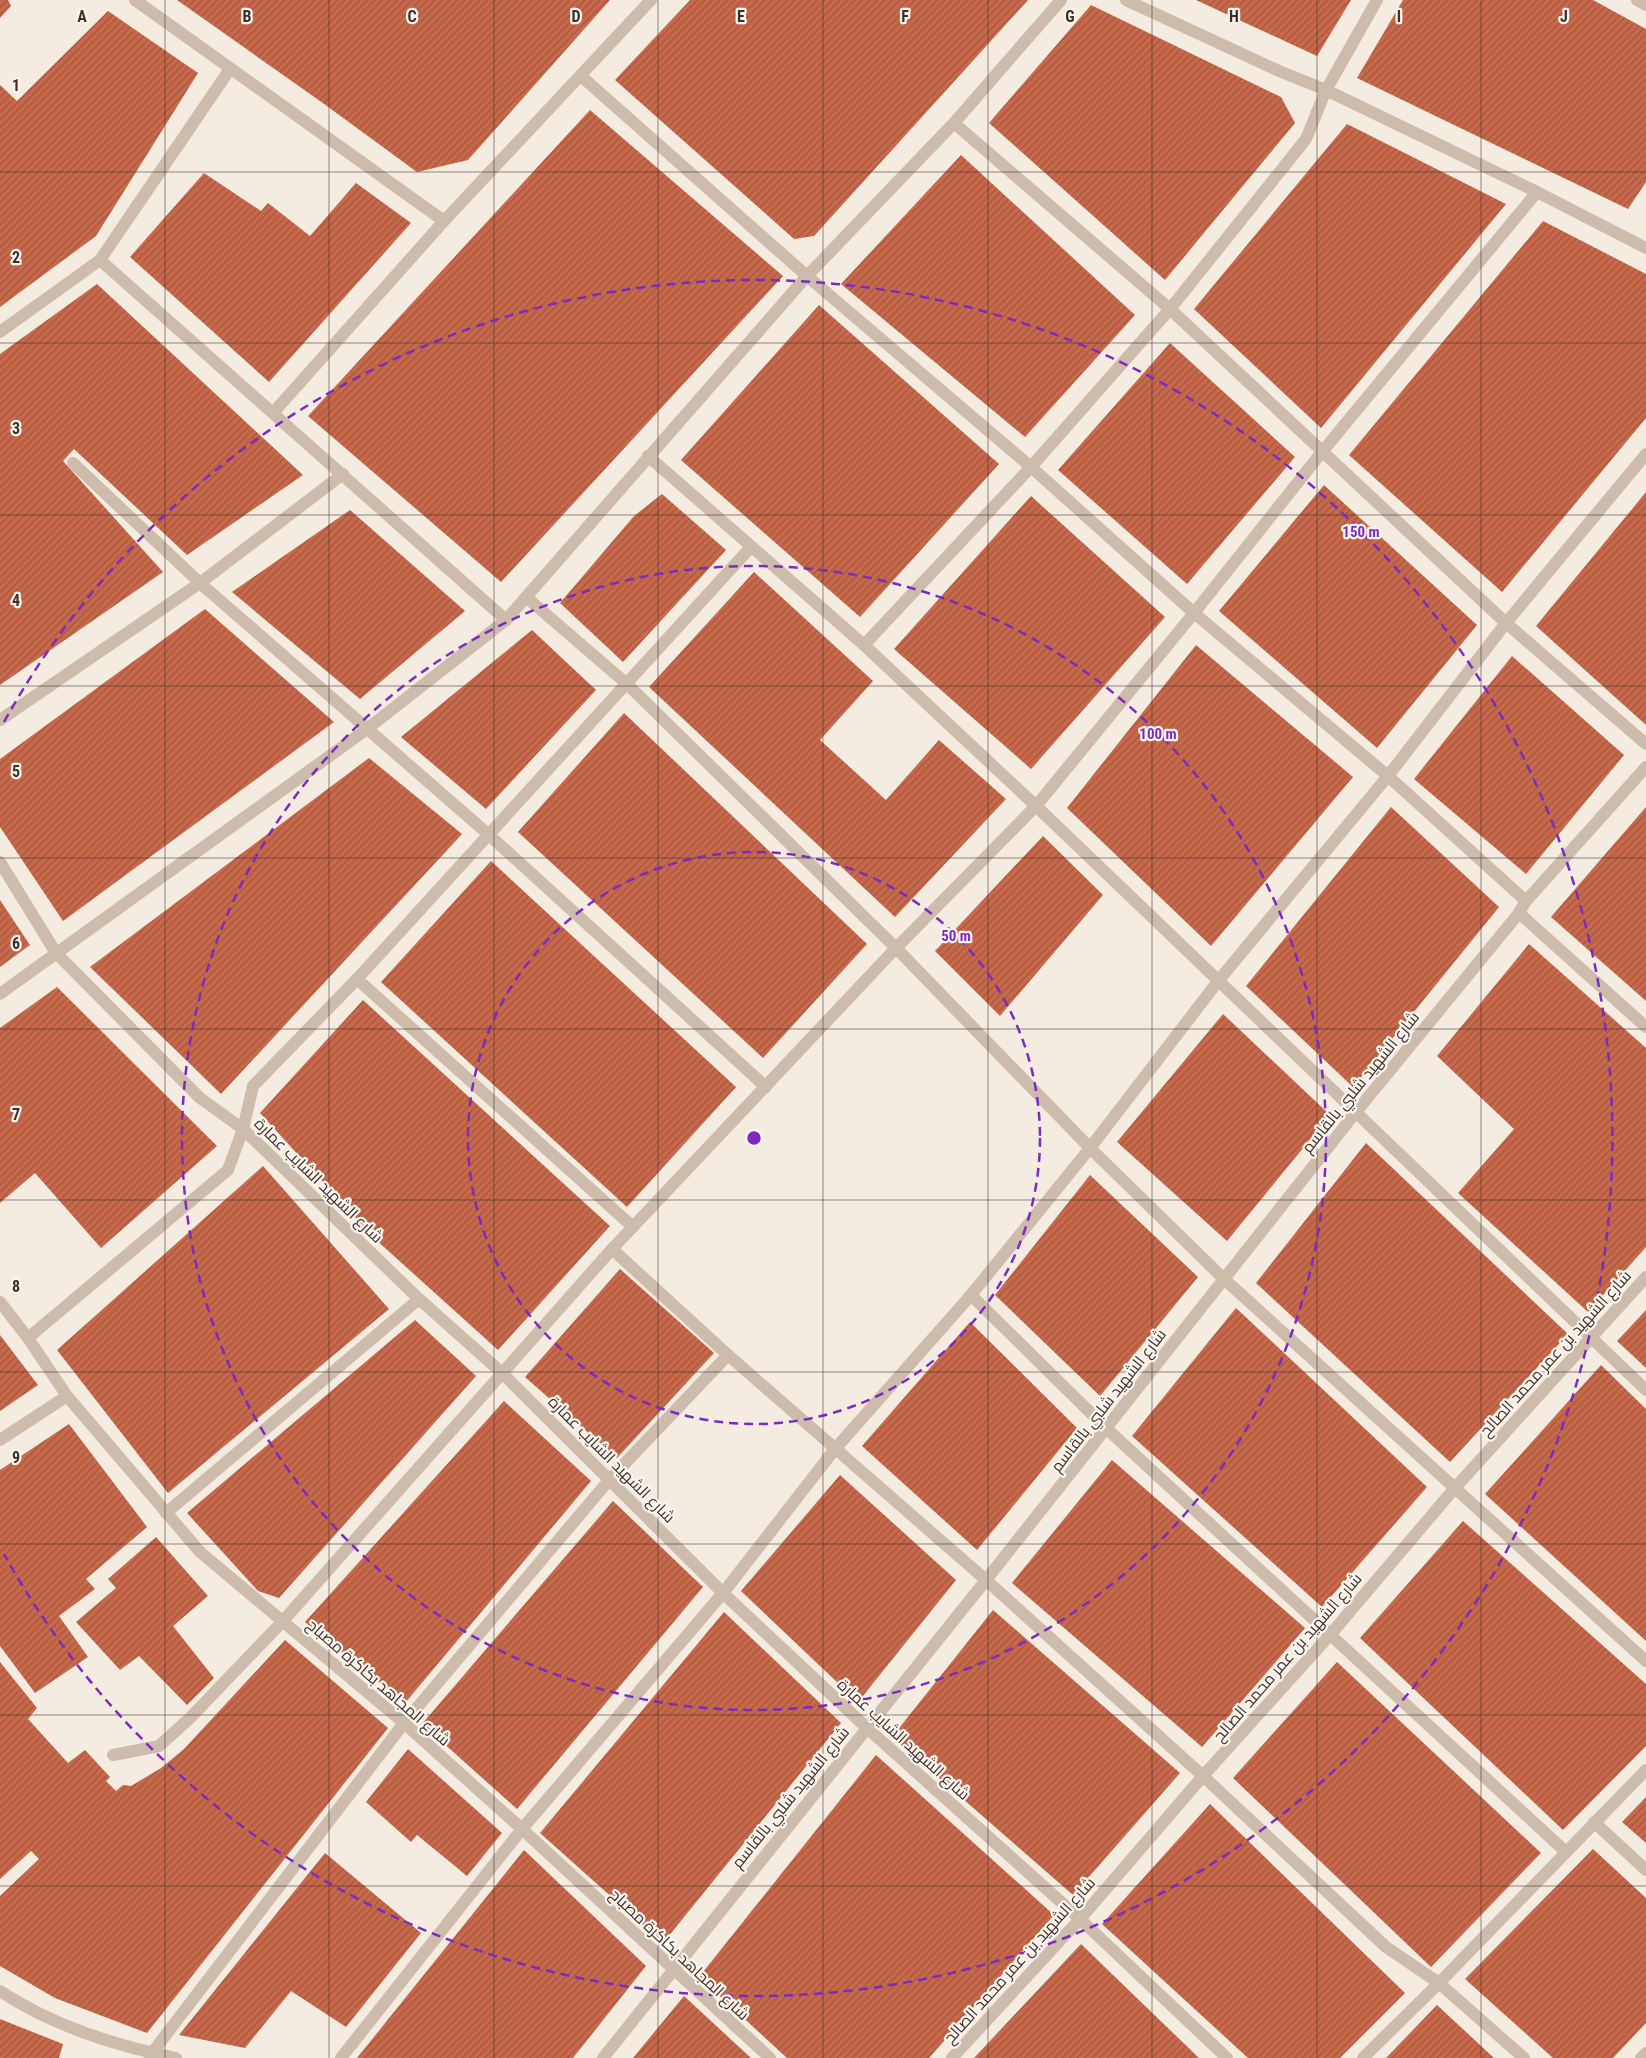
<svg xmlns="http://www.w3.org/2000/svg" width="1646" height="2058" font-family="'Roboto Condensed',Cairo,sans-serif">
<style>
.building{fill:url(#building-hatch)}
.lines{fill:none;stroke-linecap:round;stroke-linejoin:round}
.minor{stroke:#cdbbac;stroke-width:12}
.grid{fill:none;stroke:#3b302b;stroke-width:1;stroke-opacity:0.55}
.ring{fill:none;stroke:#7b2cbf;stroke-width:2.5;stroke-dasharray:9 6}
.labels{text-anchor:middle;stroke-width:4.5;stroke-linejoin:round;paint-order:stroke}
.street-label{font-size:16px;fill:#3b302b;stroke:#fbf5ee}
.grid-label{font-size:16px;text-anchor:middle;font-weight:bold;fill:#3b302b;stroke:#fbf5ee;stroke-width:4.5;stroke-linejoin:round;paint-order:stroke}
.centre{fill:#7b2cbf;stroke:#fbf5ee;stroke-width:2.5}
.ring-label{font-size:15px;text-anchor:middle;font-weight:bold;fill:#7b2cbf;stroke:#fbf5ee;stroke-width:4.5;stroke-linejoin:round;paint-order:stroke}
</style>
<defs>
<pattern id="building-hatch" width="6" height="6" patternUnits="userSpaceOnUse" patternTransform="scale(1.25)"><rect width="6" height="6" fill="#c8694b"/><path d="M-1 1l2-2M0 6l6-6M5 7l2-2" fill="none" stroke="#a4573f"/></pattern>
</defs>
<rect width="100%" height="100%" fill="#f4ebe1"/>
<g class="building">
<path d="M0,0H8L11,6L0,18Z"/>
<path d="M177,0H610L468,160L417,172L320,101Z"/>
<path d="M690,0H1028L814,236L794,239L615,80Z"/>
<path d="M1196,0H1351L1317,56Z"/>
<path d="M1403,0H1593L1646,29V182L1628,209L1357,78Z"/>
<path d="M1091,5L1281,97L1295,123L1165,280L989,123Z"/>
<path d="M108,11L198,73L96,236L0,307V85L17,101Z"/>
<path d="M590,110L783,276L501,582L308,416Z"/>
<path d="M1347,124L1506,204L1321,428L1194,309Z"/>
<path d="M961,155L1135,315L1025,437L841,284Z"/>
<path d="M204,173L261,211L268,203L310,236L356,183L411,223L269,382L130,257Z"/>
<path d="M1543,221L1646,274V418L1502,592L1349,455Z"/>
<path d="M97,284L303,475L187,555L74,449L63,461L163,572L0,685V354Z"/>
<path d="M819,305L999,464L860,617L681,460Z"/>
<path d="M1170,343L1295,457L1187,584L1058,470Z"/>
<path d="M1324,485L1477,625L1377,748L1219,611Z"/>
<path d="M1646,492V725L1536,626Z"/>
<path d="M662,494L726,550L623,662L560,603L634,516Z"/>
<path d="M1031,496L1165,617L1031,769L894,649Z"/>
<path d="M350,510L465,611L360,699L232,592Z"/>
<path d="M754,572L873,681L820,740L886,800L939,740L1006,799L895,917L649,687Z"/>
<path d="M205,609L334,722L63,921L0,827V759Z"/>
<path d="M532,630L596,690L486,809L401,737Z"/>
<path d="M1196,645L1353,777L1211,946L1067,808Z"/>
<path d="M1512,656L1624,755L1526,874L1414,779Z"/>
<path d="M624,713L867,944L763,1058L518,832Z"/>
<path d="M369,758L462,834L221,1094L90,967Z"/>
<path d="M1391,807L1499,907L1353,1087L1246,986Z"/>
<path d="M1646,807V1001L1551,917Z"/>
<path d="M1043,836L1103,895L1000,1016L935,951Z"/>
<path d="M491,861L736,1087L627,1207L381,982Z"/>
<path d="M0,900L30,945L0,967Z"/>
<path d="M1529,944L1646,1048V1247L1588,1312L1458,1193L1514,1129L1437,1056Z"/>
<path d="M57,987L217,1146L101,1248L35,1173L0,1203V1028Z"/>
<path d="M363,1000L610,1226L498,1350L374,1238L260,1113Z"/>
<path d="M1223,1014L1330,1115L1227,1241L1117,1142Z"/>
<path d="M1366,1143L1568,1334L1450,1462L1256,1283Z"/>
<path d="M263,1166L389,1309L168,1493L57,1350Z"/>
<path d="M1090,1175L1198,1277L1100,1396L995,1295Z"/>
<path d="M620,1269L714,1353L617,1458L525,1377Z"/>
<path d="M1236,1308L1427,1487L1322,1607L1132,1436Z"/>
<path d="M1646,1310V1368L1617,1341Z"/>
<path d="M415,1320L476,1376L279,1598L258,1591L187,1513Z"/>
<path d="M970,1322L1077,1428L977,1550L862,1446Z"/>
<path d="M0,1335L38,1385L0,1411Z"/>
<path d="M1601,1365L1646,1409V1641L1485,1494Z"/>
<path d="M504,1401L591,1481L405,1703L305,1622Z"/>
<path d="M69,1424L147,1527L86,1579L95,1589L59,1616L88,1657L35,1693L0,1646V1470Z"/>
<path d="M1112,1460L1305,1628L1202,1747L1012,1583Z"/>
<path d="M840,1475L956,1580L858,1702L741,1591Z"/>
<path d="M613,1501L703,1587L517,1809L422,1724Z"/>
<path d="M1463,1521L1646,1684V1746L1563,1830L1360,1638Z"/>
<path d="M156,1537L208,1596L173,1626L214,1678L187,1705L139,1656L120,1670L76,1622L116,1588L108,1579Z"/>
<path d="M993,1610L1180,1773L1073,1895L892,1737Z"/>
<path d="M724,1612L841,1723L663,1943L540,1833Z"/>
<path d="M285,1640L388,1728L147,2033L55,1998L0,1966V1896L39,1859L31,1851L0,1879V1662L37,1708L28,1719L68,1763L85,1750L110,1777L106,1781L116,1791L123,1785L131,1786L161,1768L184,1749Z"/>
<path d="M1337,1662L1541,1853L1431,1967L1233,1778Z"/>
<path d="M408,1749L502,1833L467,1876L417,1835L411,1842L366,1802Z"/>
<path d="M876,1755L1054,1915L929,2058H787L699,1977Z"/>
<path d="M1646,1797V1843L1622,1822Z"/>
<path d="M1210,1804L1405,1993L1340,2058H1248L1102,1924Z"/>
<path d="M1593,1849L1646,1898V2023L1613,2058H1553L1465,1979Z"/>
<path d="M524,1850L646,1966L573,2058H357Z"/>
<path d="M325,1853L421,1933L346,2027L291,1991L245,2048L179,2035Z"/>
<path d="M1081,1944L1113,1975L1199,2058H974Z"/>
<path d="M684,1996L751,2058H633Z"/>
<path d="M1437,2005L1494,2058H1386Z"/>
<path d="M0,2019L63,2044L59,2058H0Z"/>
</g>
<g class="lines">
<g class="minor">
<path d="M135,0L444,221"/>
<path d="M1126,0L1279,71L1326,90L1537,192L1646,248"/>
<path d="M1637,0L1646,5"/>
<path d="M581,76L807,276L1031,467L1194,613L1388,776L1526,901"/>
<path d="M954,123L1170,309L1506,623L1646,744"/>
<path d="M100,260L230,69"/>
<path d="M0,332L100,260L506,620"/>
<path d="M273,413L444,221L651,0"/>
<path d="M648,456L864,645L1036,806L1646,1390"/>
<path d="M73,463L200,583L488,834L766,1087"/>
<path d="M526,597L627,684L896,948L1090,1148L1224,1279L1646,1661"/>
<path d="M864,645L1031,467L1170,309L1306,139L1326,90L1377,0"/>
<path d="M0,720L200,583L343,474"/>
<path d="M0,862L56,953L200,1098L243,1129L419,1299L501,1372L723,1593L867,1728L1080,1919L1227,2058"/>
<path d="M1519,913L1646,1027"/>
<path d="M357,979L633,1227"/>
<path d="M0,994L367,729L506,620L807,276L954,123L1061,0"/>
<path d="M612,1249L728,1355L986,1580L1203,1776L1386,1947L1439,1983L1524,2058"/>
<path d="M971,1295L1107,1429L1566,1852"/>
<path d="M0,1302L28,1338L67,1396L200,1552L404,1723L522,1829L770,2058"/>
<path d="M28,1338L228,1170L243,1129L253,1086L357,979L751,547"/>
<path d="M0,1440L67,1396"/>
<path d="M166,1513L419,1299"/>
<path d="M113,1755L159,1746L190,1718L283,1621L612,1249L896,948L1036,806L1194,613L1322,452L1537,192"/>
<path d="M1594,1822L1646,1870"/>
<path d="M0,1991C53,2026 114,2045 176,2058"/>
<path d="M150,2058L152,2053L404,1723L610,1479L728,1355"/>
<path d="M341,2058L522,1829L723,1593L835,1449L971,1295L1090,1148L1219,980L1388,776L1506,623L1646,454"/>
<path d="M603,2058L986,1580L1356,1112L1519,913L1526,901L1646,767"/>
<path d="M952,2058L1080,1919L1203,1776L1330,1635L1454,1489L1646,1277"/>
<path d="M1363,2058L1439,1983L1646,1770"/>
<path d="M1641,2058L1646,2053"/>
</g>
</g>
<path class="grid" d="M165,0V2058M329,0V2058M494,0V2058M658,0V2058M823,0V2058M988,0V2058M1152,0V2058M1317,0V2058M1481,0V2058M0,172H1646M0,343H1646M0,515H1646M0,686H1646M0,858H1646M0,1029H1646M0,1200H1646M0,1372H1646M0,1544H1646M0,1715H1646M0,1886H1646"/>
<g class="ring">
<circle cx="754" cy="1138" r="286"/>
<circle cx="754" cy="1138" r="572"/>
<path d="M4 722A858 858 0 1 1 4 1554"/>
</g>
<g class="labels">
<g class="street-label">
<text transform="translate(1360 1082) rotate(-51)" y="6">شارع الشهيد شلبي بالقاسم</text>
<text transform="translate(319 1180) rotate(44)" y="6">شارع الشهيد الشايب عمارة</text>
<text transform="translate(1555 1353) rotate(-48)" y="6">شارع الشهيد بن عمر محمد الصالح</text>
<text transform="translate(1108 1400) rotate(-52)" y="6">شارع الشهيد شلبي بالقاسم</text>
<text transform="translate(612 1459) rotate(45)" y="6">شارع الشهيد الشايب عمارة</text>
<text transform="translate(1287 1657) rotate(-49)" y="6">شارع الشهيد بن عمر محمد الصالح</text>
<text transform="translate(379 1682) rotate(41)" y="6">شارع المجاهد بكاكرة مصباح</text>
<text transform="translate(904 1739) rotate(42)" y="6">شارع الشهيد الشايب عمارة</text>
<text transform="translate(790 1797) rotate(-51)" y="6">شارع الشهيد شلبي بالقاسم</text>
<text transform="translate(680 1954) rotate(43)" y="6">شارع المجاهد بكاكرة مصباح</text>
<text transform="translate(1019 1960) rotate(-48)" y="6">شارع الشهيد بن عمر محمد الصالح</text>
</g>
</g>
<g class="grid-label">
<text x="82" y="22">A</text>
<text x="247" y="22">B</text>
<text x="412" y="22">C</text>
<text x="576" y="22">D</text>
<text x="741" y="22">E</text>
<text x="905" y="22">F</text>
<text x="1070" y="22">G</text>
<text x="1234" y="22">H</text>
<text x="1399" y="22">I</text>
<text x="1564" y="22">J</text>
<text x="16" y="91">1</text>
<text x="16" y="263">2</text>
<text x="16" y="434">3</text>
<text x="16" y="606">4</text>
<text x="16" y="777">5</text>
<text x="16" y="949">6</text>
<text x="16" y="1120">7</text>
<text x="16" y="1292">8</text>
<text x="16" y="1463">9</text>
</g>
<circle cx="754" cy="1138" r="8" class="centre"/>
<g class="ring-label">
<text x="1361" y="537">150 m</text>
<text x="1158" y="739">100 m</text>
<text x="956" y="941">50 m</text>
</g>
</svg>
